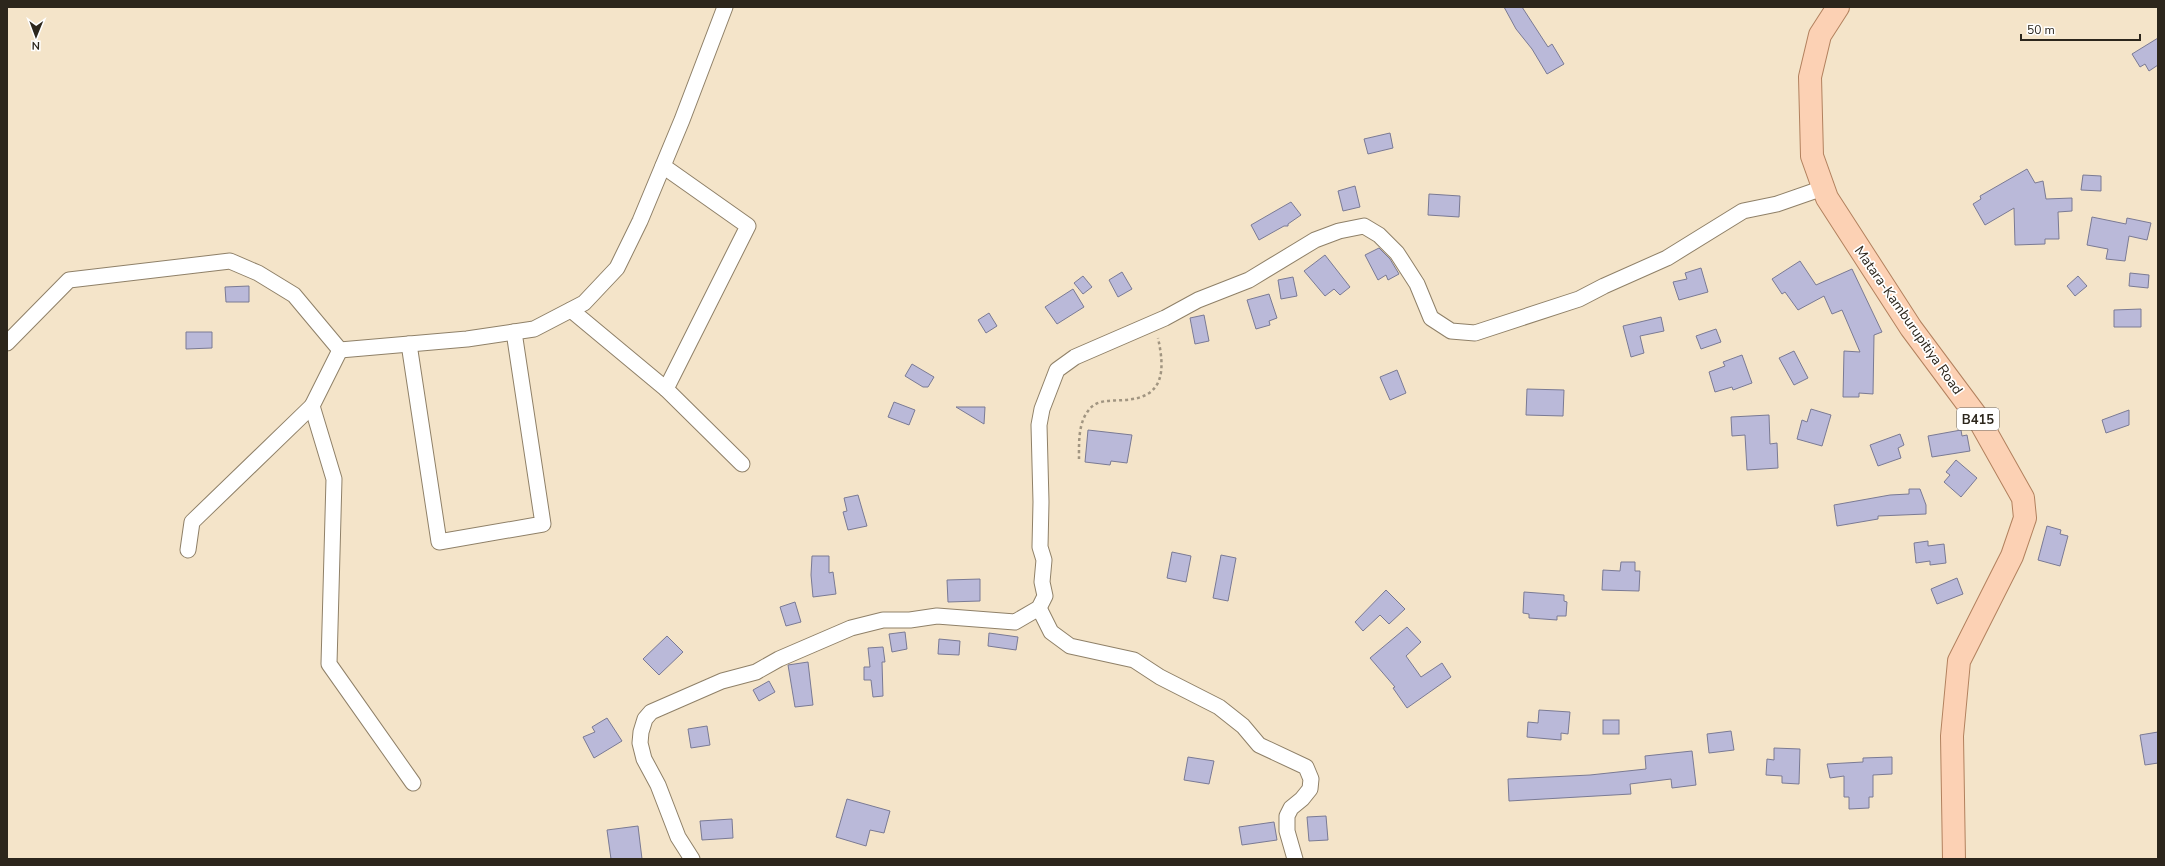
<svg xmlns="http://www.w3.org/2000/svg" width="2165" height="866" font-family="'Nunito Sans',sans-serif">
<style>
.building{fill:#bab9d9;stroke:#7a7a94}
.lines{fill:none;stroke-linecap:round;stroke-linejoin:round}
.minor-casing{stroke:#8f8068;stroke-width:17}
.primary-casing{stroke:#b2815e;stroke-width:24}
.path{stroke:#a19581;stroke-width:2.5;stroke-dasharray:3 3;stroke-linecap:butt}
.minor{stroke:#fff;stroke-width:15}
.primary{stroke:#fcd1b4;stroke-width:22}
.labels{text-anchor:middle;stroke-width:3.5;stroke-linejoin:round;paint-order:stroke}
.shield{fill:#fff;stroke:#6b6760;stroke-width:1}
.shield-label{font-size:13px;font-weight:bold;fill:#2c261c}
.street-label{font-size:14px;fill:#2c261c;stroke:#fff}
</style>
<rect width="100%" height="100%" fill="#f4e4c9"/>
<g class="building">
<path d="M1504,7H1522L1548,47L1552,44L1564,64L1547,74L1532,49L1516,29Z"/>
<path d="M2158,38V65L2149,71L2145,64L2140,67L2132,54Z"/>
<path d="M1390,133L1393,148L1368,154L1364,139Z"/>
<path d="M2027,169L2035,183L2043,181L2046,199L2072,198V211L2058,212L2059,239H2045V244L2015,245L2014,208L1985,225L1973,204L1981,199L1980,196Z"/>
<path d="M2083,175L2101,176V191L2081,190Z"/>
<path d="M1355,186L1360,207L1343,211L1338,191Z"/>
<path d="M1429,194L1460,196L1459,217L1428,215Z"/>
<path d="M1291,202L1301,215L1288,224V226H1284L1259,240L1251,225Z"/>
<path d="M2092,217L2126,224L2127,218L2151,223L2147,240L2129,236L2125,261L2106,259L2108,249L2087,245Z"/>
<path d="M1379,248L1390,259L1399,274L1388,280L1386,275L1378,280L1365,255Z"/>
<path d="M1325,255L1350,287L1340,295L1334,289L1325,296L1304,271Z"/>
<path d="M1800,261L1816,285L1852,269L1882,332L1874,335L1873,394L1859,393V397H1843L1844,351L1860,352L1842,310L1832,314L1824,296L1798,310L1785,292L1782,294L1772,279Z"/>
<path d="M1701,268L1708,292L1679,300L1673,282L1687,279L1685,273Z"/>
<path d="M1122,272L1132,289L1118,297L1109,280Z"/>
<path d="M2130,273L2149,275L2148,288L2129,286Z"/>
<path d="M1083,276L1092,287L1083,294L1074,283Z"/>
<path d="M2078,276L2087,286L2075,296L2067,286Z"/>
<path d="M1293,277L1297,296L1281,299L1278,280Z"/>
<path d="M249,286V302H226L225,287Z"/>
<path d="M1073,289L1084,307L1057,324L1045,307Z"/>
<path d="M1269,294L1277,318L1269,321L1270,325L1256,329L1247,300Z"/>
<path d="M2141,309V327H2114V310Z"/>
<path d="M989,313L997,326L986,333L978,320Z"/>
<path d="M1204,315L1209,341L1195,344L1190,318Z"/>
<path d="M1661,317L1664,331L1640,336L1644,353L1631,357L1623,326Z"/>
<path d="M1716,329L1721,342L1701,349L1696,336Z"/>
<path d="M186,332H212V348L186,349Z"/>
<path d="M1794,351L1808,378L1794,385L1779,358Z"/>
<path d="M1742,355L1752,383L1733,390L1732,387L1715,392L1709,372L1725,366L1723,362Z"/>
<path d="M912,364L934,377L928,387H923L905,376Z"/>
<path d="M1397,370L1406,393L1390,400L1380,377Z"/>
<path d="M1527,389L1564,390L1563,416L1526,415Z"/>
<path d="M894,402L915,410L909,425L888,417Z"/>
<path d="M956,407H985L984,424Z"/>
<path d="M1811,409L1831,415L1822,446L1797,439L1802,420L1807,422Z"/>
<path d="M2129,410V425L2106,433L2102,420Z"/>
<path d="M1769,415L1770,444L1777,443L1778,468L1747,470L1745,435L1732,436L1731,417Z"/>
<path d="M1088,430L1132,435L1127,463L1111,461L1110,465L1085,462Z"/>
<path d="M1961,430L1962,436L1967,435L1970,451L1932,457L1928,436Z"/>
<path d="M1900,434L1904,445L1898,448L1901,458L1878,466L1870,445Z"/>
<path d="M1956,460L1977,478L1961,497L1944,482L1950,475L1946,472Z"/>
<path d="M1909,489H1920L1926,505V514L1878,516V519L1837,526L1834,505L1890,495L1909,494Z"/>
<path d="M858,495L867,526L848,530L843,512L847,511L844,498Z"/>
<path d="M2047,526L2061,530L2060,534L2068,536L2060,566L2038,560Z"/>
<path d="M1928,541V546L1944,544L1946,563L1930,565V561L1916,563L1914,543Z"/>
<path d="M1172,552L1191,556L1186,582L1167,578Z"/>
<path d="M1221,555L1236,558L1228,601L1213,598Z"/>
<path d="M812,556H829V573L833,572L836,594L813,597L811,575Z"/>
<path d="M1621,562H1635V571H1640L1639,591L1602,590L1603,570L1620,571Z"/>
<path d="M1957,578L1963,594L1937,604L1931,589Z"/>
<path d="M980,579V601L948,602L947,580Z"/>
<path d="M1386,590L1405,609L1389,624L1380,615L1363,631L1355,622Z"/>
<path d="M1524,592L1564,595V601L1567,602L1566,616H1557V620L1529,618V614L1523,613Z"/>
<path d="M795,602L801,622L786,626L780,607Z"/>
<path d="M1407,627L1421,642L1406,656L1421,677L1442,663L1451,677L1407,708L1393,688L1395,687L1370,658Z"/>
<path d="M905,632L907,649L892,652L889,634Z"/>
<path d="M989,633L1018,637L1016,650L988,646Z"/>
<path d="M667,636L683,652L659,675L643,659Z"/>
<path d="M939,639L960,641L959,655L938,654Z"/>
<path d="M883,647L885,662H882L883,696L873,697L871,680H864V667H870L868,648Z"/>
<path d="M808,662L813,705L795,707L788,665Z"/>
<path d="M769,681L775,692L759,701L753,690Z"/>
<path d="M1539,710L1570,712L1568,734L1561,733V740L1527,737L1528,722L1538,723Z"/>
<path d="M607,718L622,741L594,758L583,737L595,732L592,727Z"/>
<rect x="1603" y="720" width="16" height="14"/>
<path d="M707,726L710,745L691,748L688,729Z"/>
<path d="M1731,731L1734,750L1709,753L1707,734Z"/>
<path d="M2158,732V763L2145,765L2140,735Z"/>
<path d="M1774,748L1800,749L1799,784L1782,783V776L1766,775L1767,759L1774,760Z"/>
<path d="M1692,751L1696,785L1672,788L1671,779L1630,784L1631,794L1509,801L1508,779L1590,775L1646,769L1645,756Z"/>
<path d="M1188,757L1214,761L1209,784L1184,780Z"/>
<path d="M1892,757V774L1873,775V797H1869V808L1849,809V797H1844V776L1830,778L1827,764L1863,762V758Z"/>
<path d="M847,799L890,811L884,833L870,830L866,846L836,837Z"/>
<path d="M1326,816L1328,840L1309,841L1307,817Z"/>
<path d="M732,819L733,838L702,840L700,821Z"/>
<path d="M1274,822L1277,840L1242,845L1239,827Z"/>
<path d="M638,826L642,859H611L607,830Z"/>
</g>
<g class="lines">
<defs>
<g id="minor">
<path d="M571,310L666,389L748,226L663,166"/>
<path d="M7,343L69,280L230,261L258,273L294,295L340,350"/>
<path d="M409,344L439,542L543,524L514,332"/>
<path d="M340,350L467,339L534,329L584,303L617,268L640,221L682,120L725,7"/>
<path d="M340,350L312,406L334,479L329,664L413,783"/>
<path d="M666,389L742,464"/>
<path d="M188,550L192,522L312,406"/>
<path d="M1039,608L1051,632L1070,646L1134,660L1160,677L1219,707L1243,726L1259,745L1306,767L1311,779L1310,789L1302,799L1291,808L1287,816V831L1295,859"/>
<path d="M692,859L678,837L658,785L644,759L640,743L641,732L645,719L651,712L722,681L756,672L779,659L851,628L883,620H910L937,616L1015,622L1039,608L1045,596L1042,582L1044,560L1040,547L1041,502L1039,425L1042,409L1057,370L1075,357L1165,318L1198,300L1249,280L1315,240L1339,231L1364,226L1379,235L1397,253L1417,284L1431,318L1451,331L1475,333L1579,299L1604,286L1667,258L1743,211L1777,204L1823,188"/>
</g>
<path id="primary" d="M1838,7L1820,35L1810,77L1812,156L1827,198L1911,328L1978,418L2023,498L2025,518L2012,556L1959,661L1952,736L1954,859"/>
</defs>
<use href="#minor" class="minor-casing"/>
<use href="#primary" class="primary-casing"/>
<path class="path" d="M1079,459C1079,444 1078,424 1088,411C1096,399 1111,401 1124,400C1165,398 1165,370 1158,338"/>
<use href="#minor" class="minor"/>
<use href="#primary" class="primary"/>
</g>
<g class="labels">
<rect class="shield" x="1957" y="408" width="42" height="22" rx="3"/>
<g class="shield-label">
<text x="1978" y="424">B415</text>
</g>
<g class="street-label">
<text transform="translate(1909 320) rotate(55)" y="5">Matara-Kamburupitiya Road</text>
</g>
</g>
<rect width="2165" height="866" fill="none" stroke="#2c261c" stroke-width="16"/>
<g transform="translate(36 36) rotate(181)" stroke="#ffffff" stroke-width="3" paint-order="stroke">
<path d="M0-3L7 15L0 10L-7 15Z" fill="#2c261c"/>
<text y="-6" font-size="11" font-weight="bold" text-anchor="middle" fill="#2c261c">N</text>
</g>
<path d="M2021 34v6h119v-6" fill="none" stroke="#2c261c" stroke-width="2"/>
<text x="2027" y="34" font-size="12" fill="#2c261c" stroke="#ffffff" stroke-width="3" paint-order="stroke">50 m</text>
</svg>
